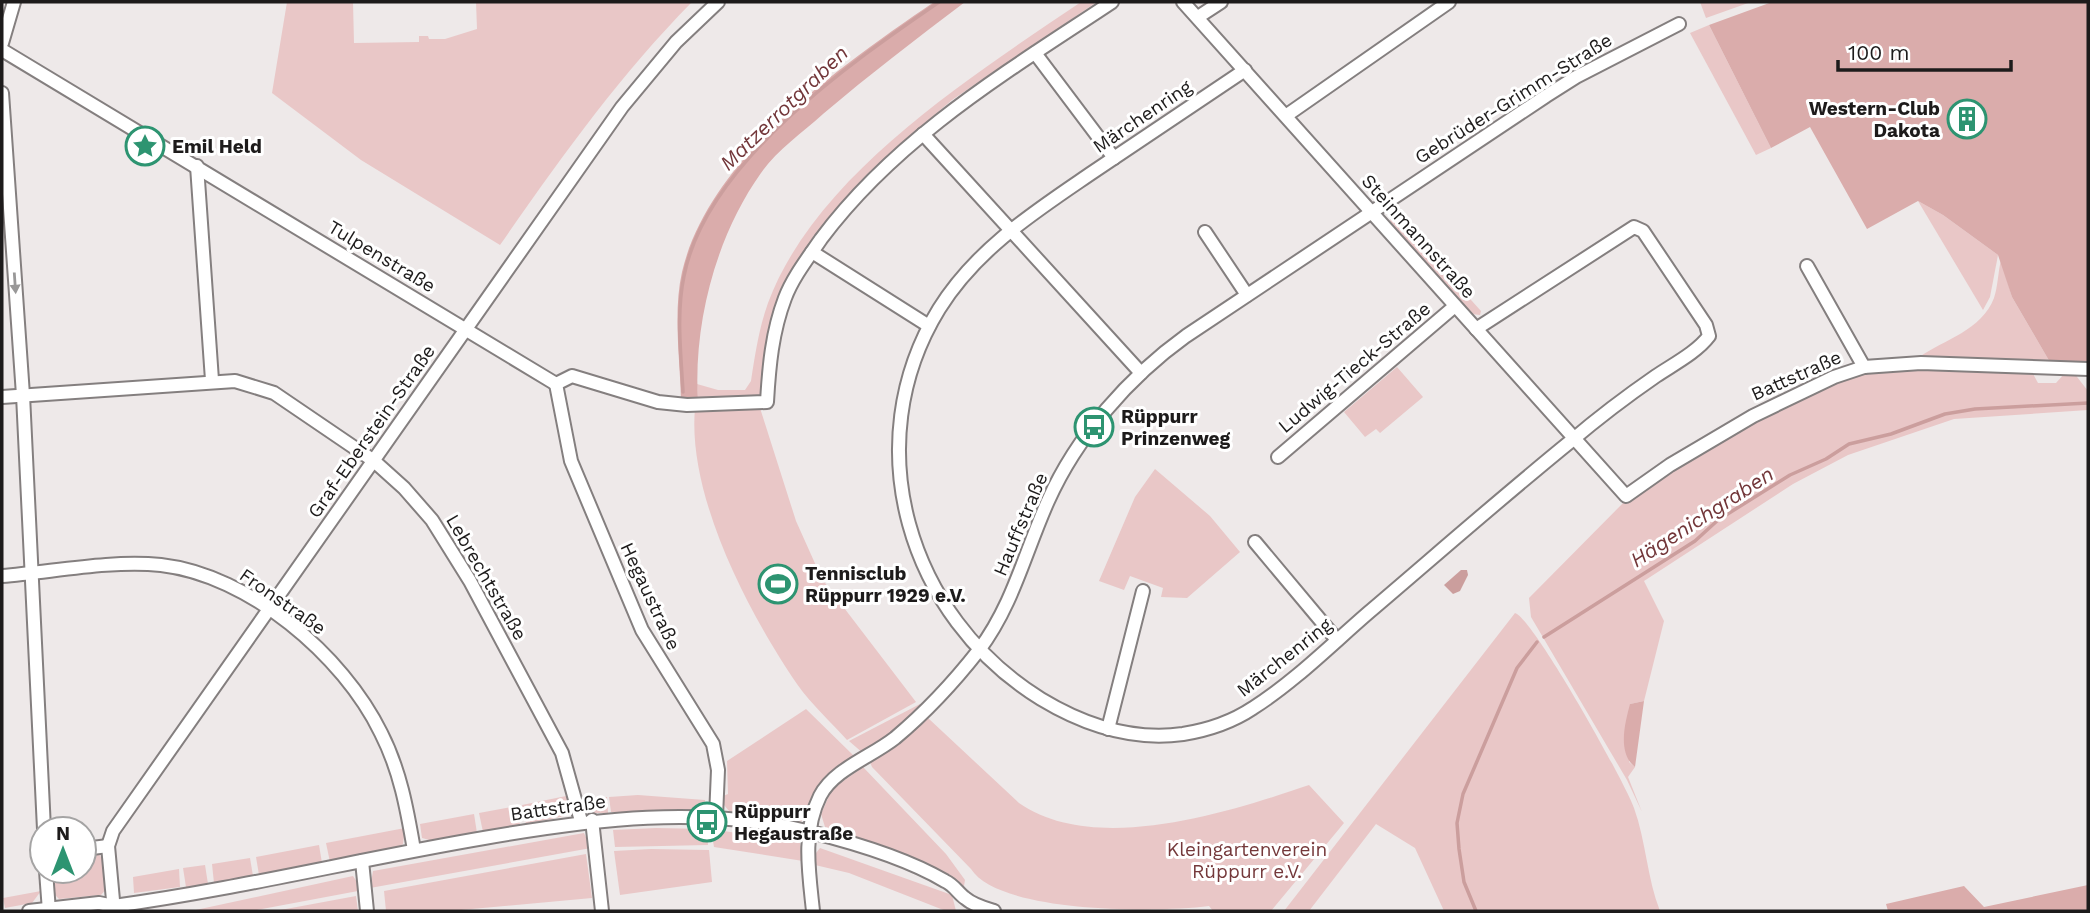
<svg xmlns="http://www.w3.org/2000/svg" width="2090" height="913" font-family="'Work Sans',sans-serif">
<style>
.green{fill:#e9c7c7}
.forest{fill:#daacab}
.water{fill:#cb9e9d}
.lines{fill:none;stroke-linecap:round;stroke-linejoin:round}
.stream{stroke:#cb9e9d;stroke-width:3.5}
.minor-casing{stroke:#847f7f;stroke-width:16}
.minor{stroke:#fff;stroke-width:12}
.oneway{fill:#999898}
.labels{text-anchor:middle;stroke-width:6;stroke-linejoin:round;paint-order:stroke}
.street-label{font-size:19px;fill:#1d1b1b;stroke:#fff}
.poi-label{font-size:19px;font-weight:bold;fill:#1d1b1b;stroke:#fff;text-anchor:start}
.park-label{font-size:19px;fill:#74383a;stroke:#fff}
.water-label{font-size:21px;font-style:italic;fill:#723639;stroke:#fff}
</style>
<rect width="100%" height="100%" fill="#eee9e9"/>
<g class="green">
<path d="M287,2H353L354,43L419,42V36H428L429,39H445L477,29L476,2H692C619,76 560,159 500,245L361,160L272,93Z"/>
<path d="M1081,2H1097L952,100L903,142L904,145L818,236L814,235L772,314L776,316L761,398L698,401L697,384L718,390H745L751,381C755,355 759,328 768,303C816,174 972,76 1081,2Z"/>
<path d="M1700,2H1751L1706,18Z"/>
<path d="M1709,25L1771,148L1756,155L1690,33Z"/>
<path d="M1918,201L1943,215L1998,255L1990,297L1983,310Z"/>
<path d="M1395,216L1481,311L1480,315L1472,314L1392,225L1390,220Z"/>
<path d="M2001,260L2012,297L2051,364L1919,357C1944,340 1982,330 1994,298C1998,286 1998,272 2001,260Z"/>
<path d="M1397,367L1423,397L1380,433L1376,429L1365,437L1344,412Z"/>
<path d="M1918,369L2032,372L2038,383H2056L2065,373H2074L2088,391V410L1954,419L1848,455L1793,484L1644,581L1664,621L1644,701L1630,704L1629,762L1635,767L1628,777L1642,812L1627,780L1531,617L1529,598L1627,499L1733,433L1848,378L1886,370Z"/>
<path d="M695,408H760L796,521L822,579L916,702L847,740C831,722 811,704 797,684C749,614 687,496 695,408Z"/>
<path d="M1155,469L1210,516L1240,552L1187,598L1161,597L1163,588L1130,576L1124,590L1099,581L1135,497Z"/>
<path d="M1515,613C1533,618 1625,782 1634,808C1646,841 1647,878 1660,911H1444L1415,848L1376,824L1309,911H1284Z"/>
<path d="M920,704L923,706L864,754L849,741Z"/>
<path d="M806,709L853,755L852,762L808,817L798,823L729,811L724,805L723,796L728,794L727,761Z"/>
<path d="M928,718L1019,803C1095,856 1230,812 1309,785L1344,823L1271,911H1213L1209,906C1155,913 999,913 971,869L872,767L870,762Z"/>
<path d="M863,767L946,854L965,880L964,886L934,869L825,827L821,814L832,789Z"/>
<path d="M571,795L572,808L565,816L526,824L522,805Z"/>
<path d="M638,795L705,800L706,807L702,812H611L609,797Z"/>
<path d="M581,797H607L608,813H592Z"/>
<path d="M516,806L520,825L483,832L479,813Z"/>
<path d="M474,814L477,833L433,841L422,838L420,824Z"/>
<path d="M405,828L403,844L395,849L330,862L326,843Z"/>
<path d="M656,828L707,829L708,845L615,847L613,830Z"/>
<path d="M711,829L800,843L803,861L714,847Z"/>
<path d="M584,833L591,848L370,888L373,871Z"/>
<path d="M319,845L322,863L259,875L256,857Z"/>
<path d="M820,848L952,895L956,911H946L849,873L815,865L816,853Z"/>
<path d="M651,849L709,850L712,882L620,895L614,851Z"/>
<path d="M90,851L97,852L104,861L106,889L101,895L59,899L55,895L53,871H84V862L91,860Z"/>
<path d="M586,854L592,898L450,911H386L384,891Z"/>
<path d="M250,858L253,876L214,883L212,864Z"/>
<path d="M205,865L208,884L186,887L183,868Z"/>
<path d="M179,869L180,887L134,893L133,877Z"/>
<path d="M353,876L359,885L358,891L252,911H191Z"/>
<path d="M41,891L32,903L5,908L3,898Z"/>
<path d="M356,896L358,911H275Z"/>
</g>
<g class="forest">
<path d="M934,2H965C917,38 869,75 823,114C802,133 777,150 761,173C716,236 693,324 698,401L681,400C680,359 673,312 682,272C709,157 842,65 934,2Z"/>
<path d="M1772,2H2088V364H2051L2012,297L1998,255L1943,215L1918,201L1867,229L1810,127L1771,148L1709,25Z"/>
<path d="M1644,701L1635,767C1617,753 1625,723 1630,704Z"/>
<path d="M2088,885V911H1888L1886,904L1964,886L1984,907Z"/>
</g>
<path class="water" d="M1461,570H1467L1468,575L1460,591L1453,594L1444,585Z"/>
<g class="lines">
<g class="stream">
<path d="M683,392C681,354 676,314 684,276C706,163 850,63 939,2"/>
<path d="M1544,637L1695,541L1718,520L1790,475L1826,459L1849,444L1891,434L1945,414L1975,409L2088,403"/>
<path d="M1476,911L1464,882L1459,849L1457,823L1463,794L1517,668L1537,642"/>
</g>
<defs>
<g id="minor">
<path d="M1183,2L1626,496L1670,465L1753,416L1834,377L1864,367L1921,363L2088,369"/>
<path d="M1198,17L1221,2"/>
<path d="M2,43L14,2"/>
<path d="M2,50L556,384"/>
<path d="M1035,53L1114,158"/>
<path d="M1245,70C1194,104 1144,138 1093,172C1036,211 977,248 939,309C856,444 908,617 1041,699C1084,725 1132,741 1183,734C1208,730 1232,722 1253,708C1294,682 1331,645 1368,613C1435,556 1502,497 1571,441C1598,418 1627,396 1656,376C1674,364 1697,352 1709,336L1706,325L1643,231L1634,227L1476,329"/>
<path d="M2,93L23,395L44,829"/>
<path d="M1287,115L1449,2"/>
<path d="M923,134L1141,373"/>
<path d="M197,166L212,380"/>
<path d="M1205,232L1247,295"/>
<path d="M812,252L929,326"/>
<path d="M1807,266L1864,367"/>
<path d="M556,384L572,376L658,402L687,405L767,402C769,367 772,332 785,298C793,277 808,258 821,239C897,137 1008,71 1112,2"/>
<path d="M556,384L571,461L642,630L713,744L718,770L716,817"/>
<path d="M2,397L235,381L274,393L374,461L404,488L432,520L470,581L562,753L581,821"/>
<path d="M1278,457L1455,306"/>
<path d="M1255,542L1337,640"/>
<path d="M2,576C53,572 109,560 161,565C249,575 343,655 381,733C400,770 407,809 414,850"/>
<path d="M1108,729L1143,591"/>
<path d="M592,820L602,911"/>
<path d="M84,849L108,846"/>
<path d="M362,861L367,911"/>
<path d="M46,871L49,911"/>
<path d="M29,911L99,903L114,906C238,889 360,859 484,838C593,819 702,805 811,832C855,843 906,858 945,881C954,885 958,893 965,898C973,905 984,908 994,911"/>
<path d="M114,911L108,846L113,831L622,107L676,42L718,2"/>
<path d="M813,911C809,873 802,832 820,796C834,769 871,757 895,738C926,712 954,682 979,650C1013,605 1025,552 1048,501C1077,436 1129,377 1186,336L1546,96L1576,77L1679,24"/>
</g>
</defs>
<use href="#minor" class="minor-casing"/>
<use href="#minor" class="minor"/>
</g>
<defs><path id="oneway-solid" d="M-6-.8H1V-3.2L6.5 0L1 3.2V.8H-6Z" transform="scale(1.75)"/></defs>
<use class="oneway" href="#oneway-solid" transform="translate(15 283) rotate(86)"/>
<defs>
<symbol id="building-ring" viewBox="-11 -11 22 22"><circle r="9.5" fill="#fff" stroke="#2d9471" stroke-width="1.5"/><path d="M-4-6H4V6H1V3H-1V6H-4ZM-2.5-4.3h1.7v1.8h-1.7ZM.8-4.3h1.7v1.8H.8ZM-2.5-1h1.7V.8h-1.7ZM.8-1h1.7V.8H.8Z" fill="#2d9471"/></symbol>
<symbol id="sight-ring" viewBox="-11 -11 22 22"><circle r="9.5" fill="#fff" stroke="#2d9471" stroke-width="1.5"/><path d="M0-6L1.8-2.2L6-1.7L2.9 1.2L3.7 5.4L0 3.3L-3.7 5.4L-2.9 1.2L-6-1.7L-1.8-2.2Z" fill="#2d9471"/></symbol>
<symbol id="bus-ring" viewBox="-11 -11 22 22"><circle r="9.5" fill="#fff" stroke="#2d9471" stroke-width="1.5"/><path d="M-5-6H5V4H4V6H2V4H-2V6H-4V4H-5ZM-3.5-4V0h7V-4ZM-3.5 1.2v1.5H-2V1.2ZM2 1.2v1.5H3.5V1.2Z" fill="#2d9471"/></symbol>
<symbol id="stadium-ring" viewBox="-11 -11 22 22"><circle r="9.5" fill="#fff" stroke="#2d9471" stroke-width="1.5"/><path d="M0-5a6.5 5 0 1 0 0 10a6.5 5 0 1 0 0-10ZM-3.5-1.8h7v3.6h-7Z" fill="#2d9471"/></symbol>
</defs>
<g fill-rule="evenodd">
<use href="#building-ring" x="1945" y="97" width="44" height="44"/>
<use href="#sight-ring" x="123" y="124" width="44" height="44"/>
<use href="#bus-ring" x="1072" y="405" width="44" height="44"/>
<use href="#stadium-ring" x="756" y="562" width="44" height="44"/>
<use href="#bus-ring" x="685" y="800" width="44" height="44"/>
</g>
<g class="labels">
<g class="street-label">
<text transform="translate(1513 98) rotate(-32)" y="7">Gebrüder-Grimm-Straße</text>
<text transform="translate(1142 116) rotate(-34)" y="7">Märchenring</text>
<text transform="translate(1419 236) rotate(48)" y="7">Steinmannstraße</text>
<text transform="translate(382 256) rotate(31)" y="7">Tulpenstraße</text>
<text transform="translate(1354 367) rotate(-40)" y="7">Ludwig-Tieck-Straße</text>
<text transform="translate(1796 375) rotate(-24)" y="7">Battstraße</text>
<text transform="translate(371 431) rotate(-55)" y="7">Graf-Eberstein-Straße</text>
<text transform="translate(1020 524) rotate(-67)" y="7">Hauffstraße</text>
<text transform="translate(487 577) rotate(60)" y="7">Lebrechtstraße</text>
<text transform="translate(651 596) rotate(65)" y="7">Hegaustraße</text>
<text transform="translate(283 601) rotate(35)" y="7">Fronstraße</text>
<text transform="translate(1284 657) rotate(-38)" y="7">Märchenring</text>
<text transform="translate(558 807) rotate(-8)" y="7">Battstraße</text>
</g>
<g class="poi-label">
<text x="1940" y="115" text-anchor="end">Western-Club<tspan x="1940" dy="22">Dakota</tspan></text>
<text x="172" y="153">Emil Held</text>
<text x="1121" y="423">Rüppurr<tspan x="1121" dy="22">Prinzenweg</tspan></text>
<text x="805" y="580">Tennisclub<tspan x="805" dy="22">Rüppurr 1929 e.V.</tspan></text>
<text x="734" y="818">Rüppurr<tspan x="734" dy="22">Hegaustraße</tspan></text>
</g>
<g class="park-label">
<text x="1247" y="856">Kleingartenverein<tspan x="1247" dy="22">Rüppurr e.V.</tspan></text>
</g>
<g class="water-label">
<text transform="translate(784 108) rotate(-44)" y="7">Matzerrotgraben</text>
<text transform="translate(1702 517) rotate(-33)" y="7">Hägenichgraben</text>
</g>
</g>
<rect width="2090" height="913" fill="none" stroke="#1d1b1b" stroke-width="7"/>
<g transform="translate(63 850)"><circle r="33" fill="#ffffff" stroke="#a5a4a4" stroke-width="2"/>
<path d="M0-5L12 26L0 18L-12 26Z" fill="#2d9471"/>
<text y="-10" font-size="19" font-weight="bold" text-anchor="middle" fill="#1d1b1b">N</text>
</g>
<path d="M1838 60v10h173v-10" fill="none" stroke="#1d1b1b" stroke-width="3.5"/>
<text x="1848" y="60" font-size="21" fill="#1d1b1b" stroke="#ffffff" stroke-width="5" paint-order="stroke">100 m</text>
</svg>
